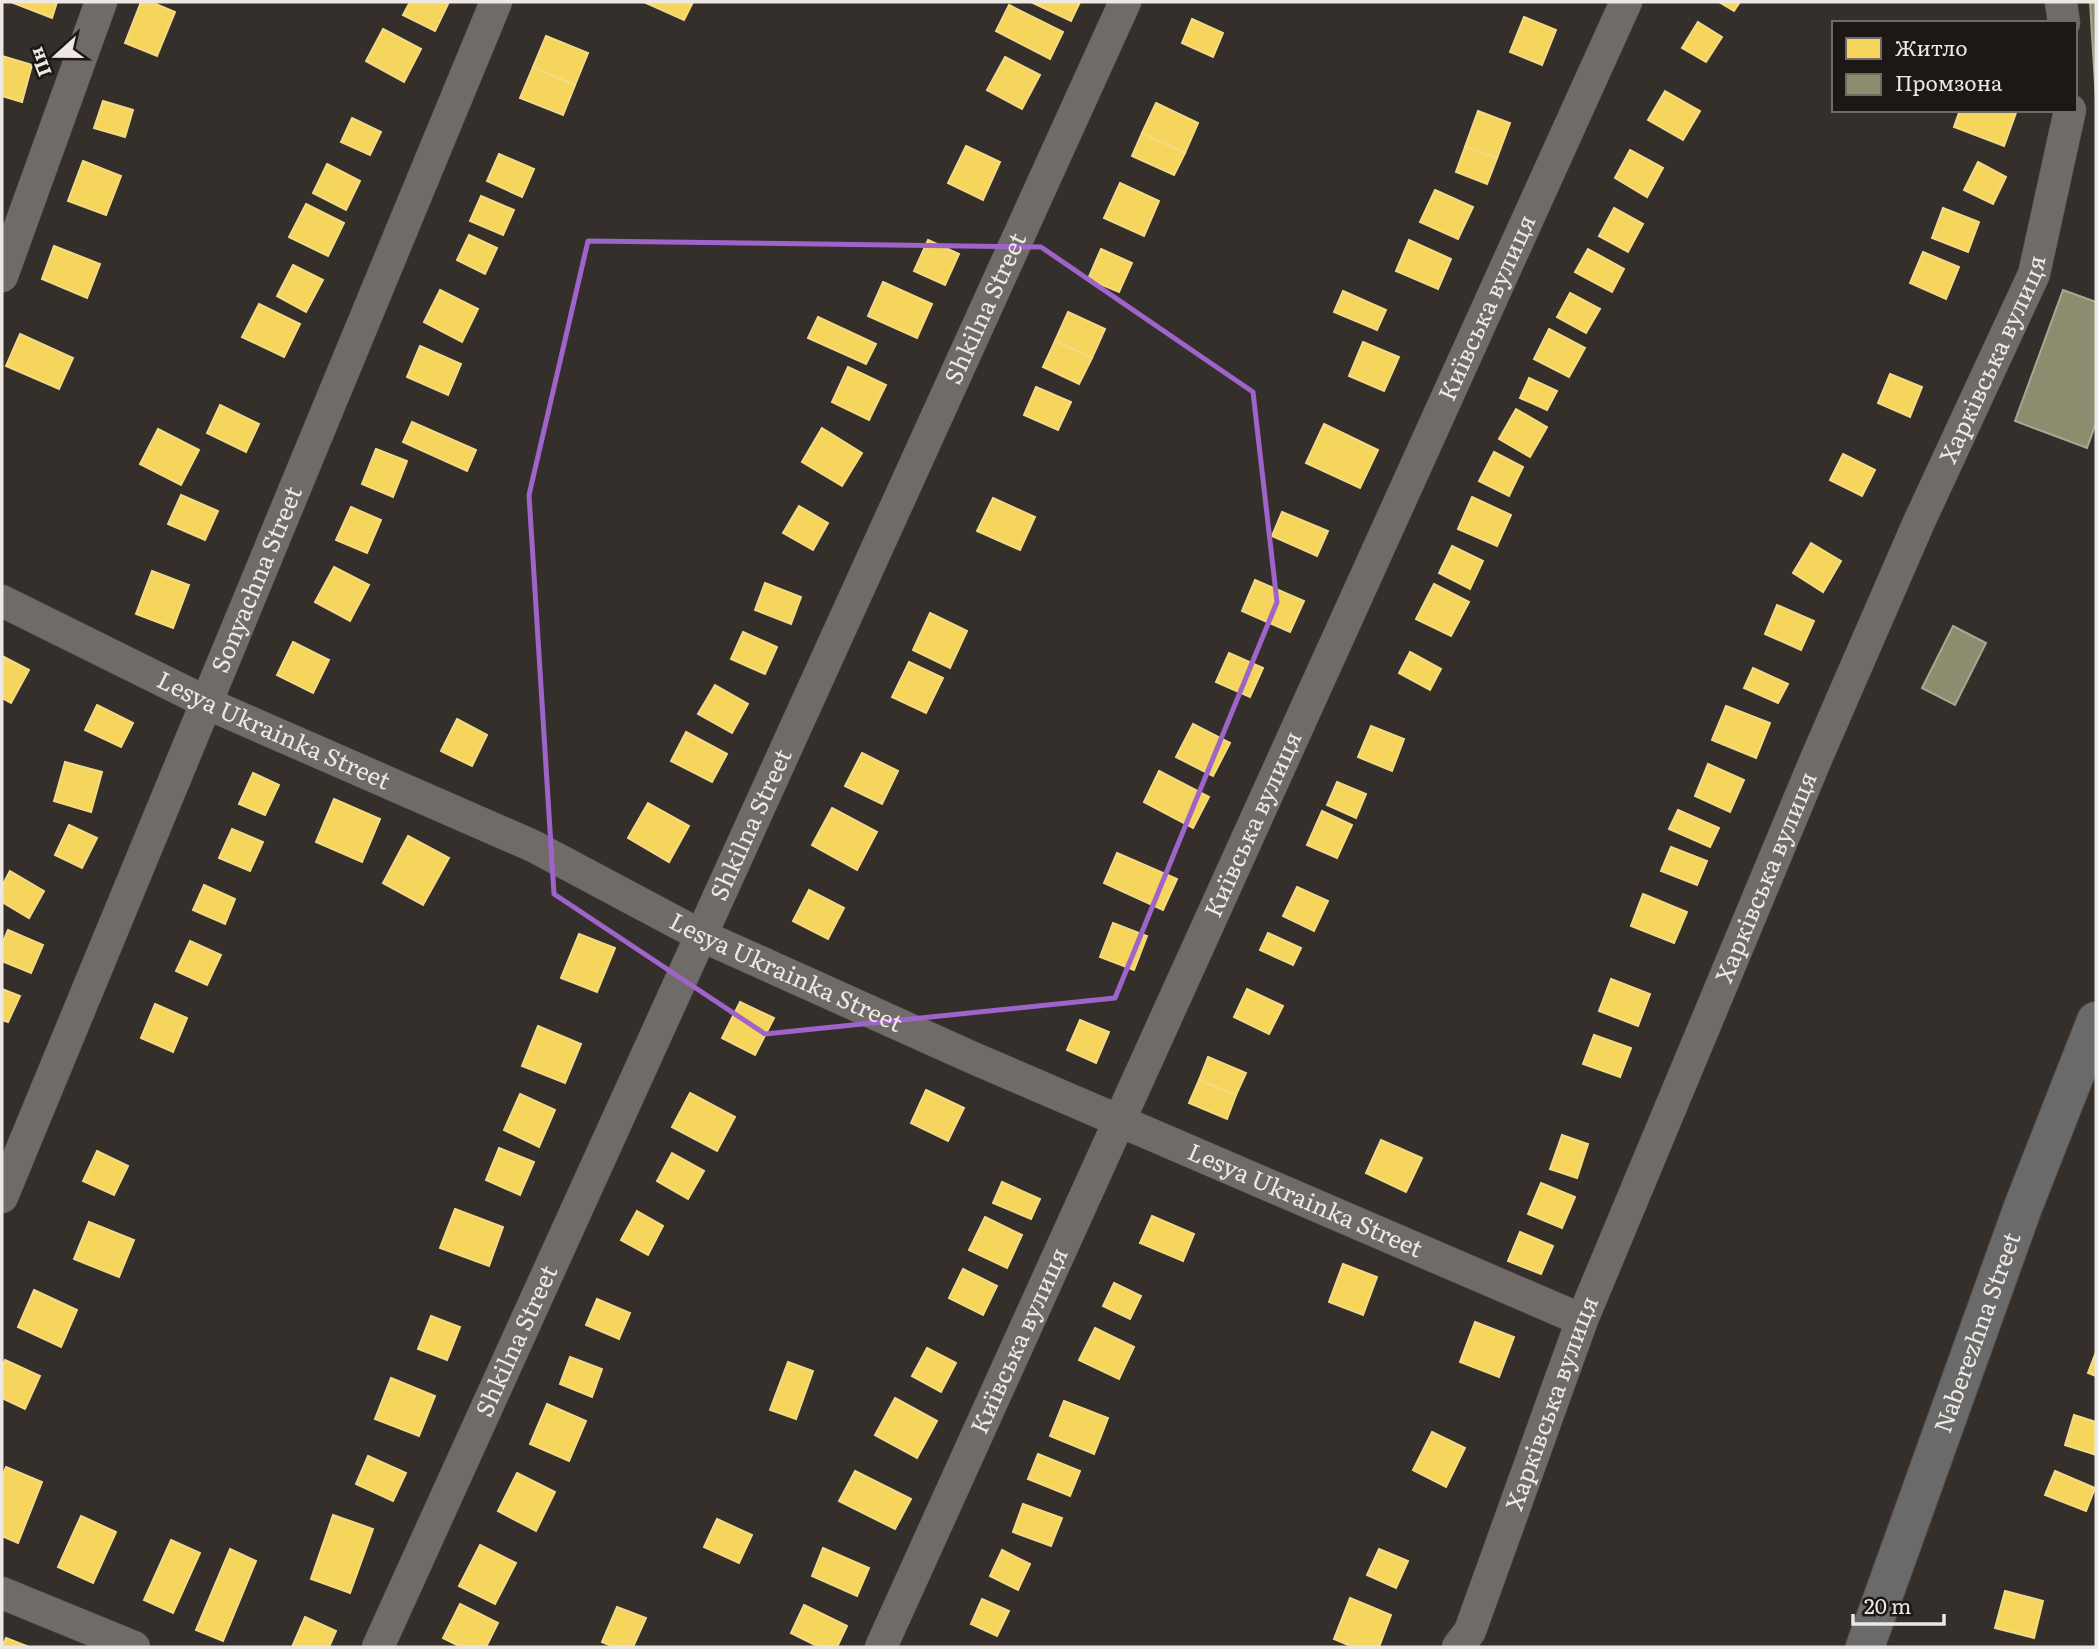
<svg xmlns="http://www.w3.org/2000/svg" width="2098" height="1649" font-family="Literata,serif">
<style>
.homes{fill:#f6d55c;stroke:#f4da84;stroke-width:2}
.industry{fill:#8c8c6e;stroke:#a9a791;stroke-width:2}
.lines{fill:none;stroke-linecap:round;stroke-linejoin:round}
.minor-casing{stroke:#534d4a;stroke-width:33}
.primary-casing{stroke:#534d4a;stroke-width:40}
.minor{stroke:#706b68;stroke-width:32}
.primary{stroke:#696a69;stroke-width:38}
.marked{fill:none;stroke:#9e64ca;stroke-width:5;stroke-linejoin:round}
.labels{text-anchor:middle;stroke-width:7;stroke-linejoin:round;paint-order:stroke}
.street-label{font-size:24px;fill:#eee7e2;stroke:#1d1814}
</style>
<rect width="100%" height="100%" fill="#352f2b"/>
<g class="homes">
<path d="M11,2H57L52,18Z"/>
<path d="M141,2H151L175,12L157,56L125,43Z"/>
<path d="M410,2H443L448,4L435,31L403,15Z"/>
<path d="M644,2H693L684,20Z"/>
<path d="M1031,2H1080L1071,21Z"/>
<path d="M1719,2H1740L1734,11Z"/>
<path d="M1009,5L1063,32L1050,59L996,31Z"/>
<path d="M1524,17L1556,30L1542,65L1510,52Z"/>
<path d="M1192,19L1223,33L1213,57L1182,43Z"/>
<path d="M1698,22L1722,37L1706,62L1682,48Z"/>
<path d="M383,29L421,49L404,82L366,61Z"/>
<path d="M546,36L588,53L575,85L533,67Z"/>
<path d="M2,56L32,65L22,102L2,96Z"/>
<path d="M1005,57L1040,75L1022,109L987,90Z"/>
<path d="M533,67L575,85L563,115L520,98Z"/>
<path d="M1665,91L1700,111L1683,140L1648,120Z"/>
<path d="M103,101L133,110L125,137L94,128Z"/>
<path d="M1156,103L1198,123L1185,153L1142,133Z"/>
<path d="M1960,110H2017L2004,146L1954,127Z"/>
<path d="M1478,111L1510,123L1497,158L1465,147Z"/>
<path d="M352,118L381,132L370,155L341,142Z"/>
<path d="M1142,133L1185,153L1174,175L1132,156Z"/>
<path d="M966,146L1000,162L983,200L948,183Z"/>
<path d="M1465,147L1497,158L1487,184L1456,172Z"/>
<path d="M1630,150L1663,168L1647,197L1615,178Z"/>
<path d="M499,154L534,169L522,197L487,181Z"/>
<path d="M83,161L121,176L106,215L68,201Z"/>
<path d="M1978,162L2006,177L1993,204L1964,190Z"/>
<path d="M327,164L360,181L346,210L313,193Z"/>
<path d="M1120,183L1159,201L1144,236L1104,218Z"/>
<path d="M1435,190L1473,207L1458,239L1420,222Z"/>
<path d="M481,196L514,210L503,235L470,221Z"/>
<path d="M306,204L344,223L328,256L289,237Z"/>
<path d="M1614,208L1643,224L1628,252L1599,236Z"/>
<path d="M1943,208L1979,222L1968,252L1932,238Z"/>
<path d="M469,235L497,248L485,274L457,260Z"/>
<path d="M928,240L959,254L945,285L914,271Z"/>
<path d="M1409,240L1451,259L1438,289L1396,271Z"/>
<path d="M54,246L100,264L87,298L42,279Z"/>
<path d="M1101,249L1132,263L1119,292L1088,279Z"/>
<path d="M1588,249L1624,269L1612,292L1575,272Z"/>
<path d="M1923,252L1959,267L1946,299L1910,283Z"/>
<path d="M293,265L323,280L306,312L277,296Z"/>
<path d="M883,282L932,304L917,338L868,316Z"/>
<path d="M440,290L478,309L462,342L424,322Z"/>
<path d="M1343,291L1386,310L1377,330L1334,312Z"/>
<path d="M1570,293L1600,309L1586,333L1557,317Z"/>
<path d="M259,304L300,324L284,357L242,337Z"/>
<path d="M1068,312L1105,329L1092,358L1055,341Z"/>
<path d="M818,317L876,344L866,364L808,338Z"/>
<path d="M1549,329L1585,348L1569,377L1534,359Z"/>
<path d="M20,334L73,358L59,389L6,366Z"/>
<path d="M1055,341L1092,358L1079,384L1043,367Z"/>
<path d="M1363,342L1399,357L1384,391L1349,376Z"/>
<path d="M420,346L461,364L448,395L407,377Z"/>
<path d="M848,367L886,385L869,420L832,402Z"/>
<path d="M1890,374L1922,387L1910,417L1878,403Z"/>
<path d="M1529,378L1557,391L1547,410L1520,398Z"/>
<path d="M1036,387L1071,402L1058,430L1024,415Z"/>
<path d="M220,405L259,424L246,452L207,433Z"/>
<path d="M1516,409L1547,427L1530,457L1499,439Z"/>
<path d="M412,422L476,450L467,471L403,442Z"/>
<path d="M1324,424L1378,450L1360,488L1306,463Z"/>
<path d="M822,428L862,453L842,486L802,462Z"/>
<path d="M158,429L199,450L181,485L140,464Z"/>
<path d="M376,449L407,461L393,497L362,484Z"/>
<path d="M1494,452L1523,467L1509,496L1479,481Z"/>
<path d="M1843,454L1875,470L1862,496L1830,480Z"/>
<path d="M181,495L218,511L205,540L168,524Z"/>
<path d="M1472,497L1511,515L1497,546L1458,529Z"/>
<path d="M993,498L1035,517L1020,550L977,531Z"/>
<path d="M799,506L828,523L813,550L783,533Z"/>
<path d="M351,507L381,520L367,553L336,540Z"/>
<path d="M1282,512L1328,531L1317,556L1272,536Z"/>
<path d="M1811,543L1841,561L1823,592L1793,573Z"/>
<path d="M1452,546L1483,561L1470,589L1439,573Z"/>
<path d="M334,567L369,585L350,621L315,602Z"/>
<path d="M152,571L189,585L173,628L136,614Z"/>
<path d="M1255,580L1304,601L1290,632L1242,611Z"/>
<path d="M765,583L801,597L791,624L755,610Z"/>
<path d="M1434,584L1469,602L1451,636L1416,619Z"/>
<path d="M1777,605L1814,621L1801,650L1765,634Z"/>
<path d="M930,613L967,631L950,668L913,650Z"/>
<path d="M743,632L777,647L765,674L731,659Z"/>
<path d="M293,642L329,660L313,693L277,675Z"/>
<path d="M1410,652L1441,669L1430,690L1399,673Z"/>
<path d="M1229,653L1263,668L1250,697L1216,682Z"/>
<path d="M2,656L29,670L11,703L2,698Z"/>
<path d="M909,662L943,678L926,713L892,697Z"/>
<path d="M1753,668L1788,684L1778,703L1744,688Z"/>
<path d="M715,685L748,704L732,733L698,714Z"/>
<path d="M97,705L133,723L121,747L85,730Z"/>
<path d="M1726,706L1770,723L1756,758L1712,740Z"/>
<path d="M457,719L487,735L472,766L441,751Z"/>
<path d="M1193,724L1230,743L1213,776L1176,757Z"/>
<path d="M1371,726L1404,739L1392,771L1358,757Z"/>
<path d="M686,732L727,754L712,782L671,761Z"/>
<path d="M862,753L898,771L882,804L845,786Z"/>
<path d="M65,762L102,772L91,812L54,801Z"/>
<path d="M1708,764L1744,780L1730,812L1695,796Z"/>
<path d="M1159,771L1209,797L1193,828L1144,802Z"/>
<path d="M253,773L279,785L265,815L239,804Z"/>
<path d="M1337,782L1366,794L1356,818L1327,805Z"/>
<path d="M334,799L380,819L362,862L316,842Z"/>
<path d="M648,803L689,826L669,862L628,838Z"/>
<path d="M832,808L877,832L857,870L812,845Z"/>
<path d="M1678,810L1719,828L1710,847L1669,829Z"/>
<path d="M1322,811L1352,825L1337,858L1307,845Z"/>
<path d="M69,825L97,838L82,868L55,855Z"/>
<path d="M232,829L263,842L250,871L219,858Z"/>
<path d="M408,836L449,858L423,905L383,883Z"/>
<path d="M1671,847L1707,861L1697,885L1661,871Z"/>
<path d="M1117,853L1177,879L1163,910L1104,883Z"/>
<path d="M10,871L44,891L29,918L2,902V886Z"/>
<path d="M204,885L235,899L225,924L193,910Z"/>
<path d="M1297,887L1328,901L1314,931L1283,916Z"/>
<path d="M809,890L844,908L828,939L793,921Z"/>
<path d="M1643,894L1687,912L1674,943L1631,926Z"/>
<path d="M1113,923L1147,936L1134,970L1100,957Z"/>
<path d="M8,930L43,945L31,973L2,961V944Z"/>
<path d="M1268,933L1301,948L1293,965L1260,950Z"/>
<path d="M579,934L615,948L597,992L561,978Z"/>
<path d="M190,941L221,955L207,985L176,971Z"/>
<path d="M1611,979L1650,994L1638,1026L1599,1011Z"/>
<path d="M2,989L20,996L8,1022L2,1020Z"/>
<path d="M1247,989L1283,1006L1269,1034L1234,1017Z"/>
<path d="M740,1002L774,1018L755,1055L722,1038Z"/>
<path d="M155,1004L187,1018L173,1052L141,1038Z"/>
<path d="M1080,1020L1109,1032L1096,1063L1067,1050Z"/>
<path d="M538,1026L581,1044L565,1083L522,1066Z"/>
<path d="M1594,1035L1631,1048L1620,1077L1583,1064Z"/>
<path d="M1208,1057L1246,1073L1236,1095L1199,1080Z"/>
<path d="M1199,1080L1236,1095L1227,1119L1189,1103Z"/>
<path d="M926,1090L964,1108L948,1141L911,1123Z"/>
<path d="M690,1093L735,1117L717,1151L672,1127Z"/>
<path d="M520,1094L555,1110L539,1147L504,1130Z"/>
<path d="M1562,1135L1588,1144L1577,1178L1550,1169Z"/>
<path d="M1381,1140L1422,1158L1406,1192L1366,1173Z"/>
<path d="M499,1148L534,1162L520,1195L486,1180Z"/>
<path d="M97,1151L128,1166L114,1195L83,1181Z"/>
<path d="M672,1153L704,1171L688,1199L657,1181Z"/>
<path d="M1002,1182L1040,1199L1031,1219L993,1203Z"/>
<path d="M1541,1183L1575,1197L1562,1228L1528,1214Z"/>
<path d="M455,1209L503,1227L489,1266L440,1248Z"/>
<path d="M637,1211L663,1226L648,1255L621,1240Z"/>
<path d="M1152,1216L1194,1234L1183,1261L1140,1243Z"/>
<path d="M985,1217L1022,1235L1007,1268L969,1250Z"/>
<path d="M89,1222L134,1240L119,1277L74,1259Z"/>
<path d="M1520,1232L1553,1246L1541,1274L1508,1261Z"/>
<path d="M1343,1264L1377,1277L1363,1315L1329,1302Z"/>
<path d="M963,1269L997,1286L983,1315L949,1298Z"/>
<path d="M1114,1283L1141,1296L1130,1319L1103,1306Z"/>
<path d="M34,1290L77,1310L61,1347L18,1327Z"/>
<path d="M597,1299L630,1313L619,1339L586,1325Z"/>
<path d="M431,1316L460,1327L447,1360L418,1349Z"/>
<path d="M1475,1322L1514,1337L1499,1377L1460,1362Z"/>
<path d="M1095,1328L1134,1347L1119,1379L1079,1360Z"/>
<path d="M927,1348L956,1363L941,1392L912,1376Z"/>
<path d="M2096,1352V1376L2088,1373Z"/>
<path d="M570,1357L602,1369L592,1397L560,1384Z"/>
<path d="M5,1360L40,1376L25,1409L2,1398V1367Z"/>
<path d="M788,1362L813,1371L796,1419L770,1410Z"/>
<path d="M391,1378L435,1396L419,1436L375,1419Z"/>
<path d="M895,1398L937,1421L917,1458L875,1435Z"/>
<path d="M1064,1401L1108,1418L1094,1454L1050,1436Z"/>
<path d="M547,1404L586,1421L569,1461L530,1444Z"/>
<path d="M2074,1415L2096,1422V1455L2065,1445Z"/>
<path d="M1432,1432L1465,1448L1446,1487L1413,1470Z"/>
<path d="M1038,1454L1080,1471L1070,1496L1028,1479Z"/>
<path d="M368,1456L406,1473L393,1501L356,1484Z"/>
<path d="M6,1467L42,1482L18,1543L2,1536V1477Z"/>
<path d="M855,1471L911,1499L895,1529L839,1501Z"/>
<path d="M2055,1471L2095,1488L2086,1511L2045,1495Z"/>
<path d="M517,1473L555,1492L536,1531L498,1511Z"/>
<path d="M1023,1504L1062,1518L1051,1546L1013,1532Z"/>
<path d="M333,1515L373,1529L350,1593L311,1579Z"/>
<path d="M81,1516L116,1532L93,1583L58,1567Z"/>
<path d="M717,1519L752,1535L739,1563L704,1547Z"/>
<path d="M171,1540L200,1553L173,1613L144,1600Z"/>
<path d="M480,1545L516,1563L495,1604L459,1586Z"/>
<path d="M823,1548L869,1568L857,1596L812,1576Z"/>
<path d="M230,1549L256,1561L223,1641L196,1630Z"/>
<path d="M1379,1549L1408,1561L1396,1588L1367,1575Z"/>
<path d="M1002,1550L1030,1564L1018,1590L990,1576Z"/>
<path d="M2005,1591L2043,1601L2034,1638L1995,1628Z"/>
<path d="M1350,1598L1391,1615L1379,1647H1353L1334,1639Z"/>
<path d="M982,1599L1009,1611L997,1636L971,1624Z"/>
<path d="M460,1604L498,1623L486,1647H461L443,1638Z"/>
<path d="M804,1605L847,1626L837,1647H819L791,1633Z"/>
<path d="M617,1607L646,1618L633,1647H614L602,1642Z"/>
<path d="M305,1617L336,1631L329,1647H292Z"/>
<path d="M6,1638L29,1647H2Z"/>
</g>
<g class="industry">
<path d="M2090,2H2096V100Z"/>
<path d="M2063,290L2096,302V423L2087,448L2015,421Z"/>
<path d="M1953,626L1986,643L1955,705L1922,688Z"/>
</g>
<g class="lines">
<defs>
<g id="minor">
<path d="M2061,2L2064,23"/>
<path d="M2,276L101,2"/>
<path id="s1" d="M2,601L222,710L533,846L700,935L971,1057L1582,1320"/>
<path id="s2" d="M2,1197L496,2"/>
<path d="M2,1593L134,1647"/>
<path id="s3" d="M378,1647L1125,2"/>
<path id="s4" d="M881,1647L1626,2"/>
<path id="s5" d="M1458,1647L1470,1631L1582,1320L1816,759L1919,522L2034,274L2070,110"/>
</g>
<g id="primary">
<path id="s6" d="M1865,1647L2023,1207L2096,1021"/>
</g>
</defs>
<use href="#minor" class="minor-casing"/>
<use href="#primary" class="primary-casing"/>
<use href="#minor" class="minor"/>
<use href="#primary" class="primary"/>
</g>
<path class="marked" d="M588,241L1041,247L1253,392L1277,602L1115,998L765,1034L554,894L529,495Z"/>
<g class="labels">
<g class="street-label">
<text dy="8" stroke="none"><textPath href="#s3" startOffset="1470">Shkilna Street</textPath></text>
<text dy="8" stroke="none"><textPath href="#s4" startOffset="1470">Київська вулиця</textPath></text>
<text dy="8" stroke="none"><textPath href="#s5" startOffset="1396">Харківська вулиця</textPath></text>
<text dy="8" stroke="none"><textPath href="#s2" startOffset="668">Sonyachna Street</textPath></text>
<text dy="8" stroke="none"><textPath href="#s1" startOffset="301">Lesya Ukrainka Street</textPath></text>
<text dy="8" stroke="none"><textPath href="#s3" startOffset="903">Shkilna Street</textPath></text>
<text dy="8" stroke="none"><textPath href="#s4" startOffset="903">Київська вулиця</textPath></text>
<text dy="8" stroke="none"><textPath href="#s5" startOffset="830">Харківська вулиця</textPath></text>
<text dy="8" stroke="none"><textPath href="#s1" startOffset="868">Lesya Ukrainka Street</textPath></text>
<text dy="8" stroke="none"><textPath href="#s1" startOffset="1435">Lesya Ukrainka Street</textPath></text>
<text dy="8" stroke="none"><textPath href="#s6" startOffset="334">Naberezhna Street</textPath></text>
<text dy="8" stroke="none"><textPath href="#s3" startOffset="336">Shkilna Street</textPath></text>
<text dy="8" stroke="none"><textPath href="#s4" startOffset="336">Київська вулиця</textPath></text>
<text dy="8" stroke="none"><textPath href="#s5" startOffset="262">Харківська вулиця</textPath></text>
</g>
</g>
<rect width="2098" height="1649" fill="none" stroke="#eee7e2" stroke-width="7"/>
<rect x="1832" y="21" width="245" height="91" fill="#1d1814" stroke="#716b66" stroke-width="2"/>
<rect x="1846" y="38" width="35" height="21" fill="#f6d55c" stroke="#716b66" stroke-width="2"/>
<text x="1895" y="56" font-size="21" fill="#eee7e2">Житло</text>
<rect x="1846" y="74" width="35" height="21" fill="#8c8c6e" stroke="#716b66" stroke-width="2"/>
<text x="1895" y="91" font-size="21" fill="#eee7e2">Промзона</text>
<g transform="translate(56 56) rotate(249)" stroke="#1d1814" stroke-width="5" paint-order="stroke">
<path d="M0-5L12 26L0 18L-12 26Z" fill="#eee7e2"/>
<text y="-10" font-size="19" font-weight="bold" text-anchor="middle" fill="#eee7e2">Пн</text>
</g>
<path d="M1853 1614v10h91v-10" fill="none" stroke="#eee7e2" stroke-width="3.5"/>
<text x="1864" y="1614" font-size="21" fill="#eee7e2" stroke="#1d1814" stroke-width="5" paint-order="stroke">20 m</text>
</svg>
